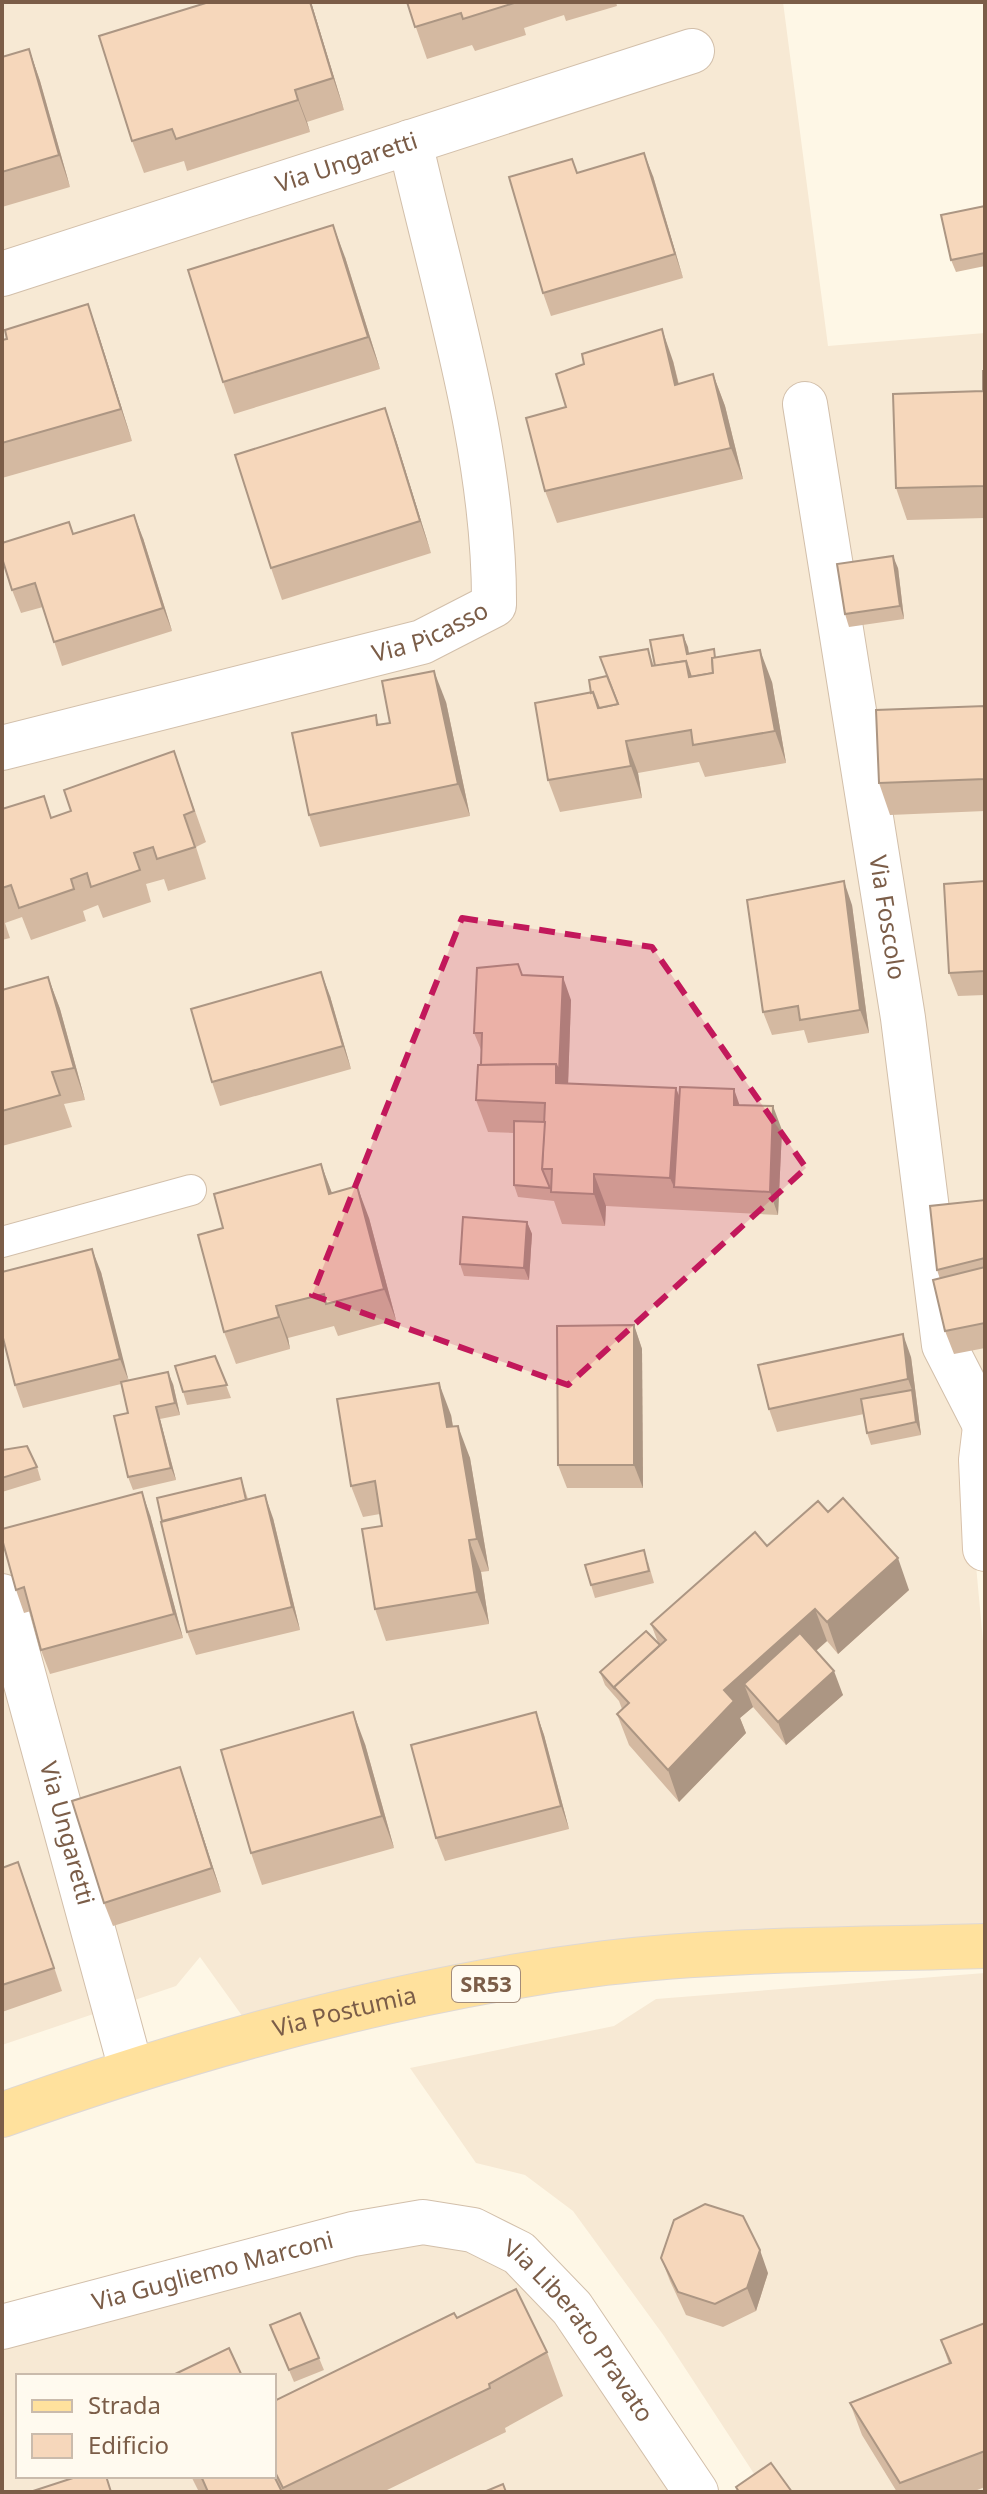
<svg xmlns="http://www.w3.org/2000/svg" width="987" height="2494" font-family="'Noto Sans',sans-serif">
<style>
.residential{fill:#f7e9d4;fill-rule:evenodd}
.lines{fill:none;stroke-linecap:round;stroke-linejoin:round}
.service-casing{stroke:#d2bfaa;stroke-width:32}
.minor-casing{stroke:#d2bfaa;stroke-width:46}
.tertiary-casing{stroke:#d2bfaa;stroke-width:46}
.secondary-casing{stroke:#d8c1aa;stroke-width:46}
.primary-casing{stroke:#dfd8d3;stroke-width:46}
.service{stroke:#fff;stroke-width:30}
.minor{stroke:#fff;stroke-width:44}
.tertiary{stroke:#fff;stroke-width:44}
.secondary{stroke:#fff;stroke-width:44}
.primary{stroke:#ffe19d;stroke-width:44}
.wall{fill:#d4b9a1}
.shaded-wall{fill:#ac9683}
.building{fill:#f6d7bb;stroke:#ac9683;stroke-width:2}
.marked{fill:#c2185b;fill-opacity:0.2;stroke:#c2185b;stroke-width:6;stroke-dasharray:16 10;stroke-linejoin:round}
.labels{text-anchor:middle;stroke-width:8;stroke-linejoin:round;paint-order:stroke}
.shield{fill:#fffaef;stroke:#a38c7a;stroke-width:2}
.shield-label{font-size:22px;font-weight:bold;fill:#7b5d48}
.street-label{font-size:24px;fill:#7b5d48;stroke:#fffaef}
</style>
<rect width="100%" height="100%" fill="#fef7e6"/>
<g class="residential">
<path d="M2,2H783L828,346L985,333V1420L971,1511L985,1663V1935L248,2024L200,1957L176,1986L2,2045Z"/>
<path d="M985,1973V2492H766L664,2336L573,2211L525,2175L476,2163L410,2068L614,2026L656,1999Z"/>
<path d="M447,2239L514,2266L596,2381L669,2492H2V2346L339,2256ZM18,2376H274V2476H18Z"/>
</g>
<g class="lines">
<defs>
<path id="service" d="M2,1242L191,1190"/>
<g id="minor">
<path id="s1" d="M2,274L692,51"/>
<path id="s2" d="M805,404L903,1018L944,1345L985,1425"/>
<path id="s3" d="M2,748L422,642L494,605C495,450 444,292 410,142"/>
<path id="s4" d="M2,1596L131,2069"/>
</g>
<g id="tertiary">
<path id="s5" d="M2,2327L353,2234L423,2222L473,2230L519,2253L572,2308L696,2492"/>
</g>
<path id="secondary" d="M985,1427L981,1460L985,1549"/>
<g id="primary">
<path id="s6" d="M2,2115C196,2046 399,1989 605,1963C730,1948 859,1950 985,1946"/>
</g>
</defs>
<use href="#service" class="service-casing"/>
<use href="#minor" class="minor-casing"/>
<use href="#tertiary" class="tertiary-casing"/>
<use href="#secondary" class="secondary-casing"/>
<use href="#primary" class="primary-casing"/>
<use href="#service" class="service"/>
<use href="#minor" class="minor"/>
<use href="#tertiary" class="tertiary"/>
<use href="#secondary" class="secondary"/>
<use href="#primary" class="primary"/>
</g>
<g class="wall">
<path d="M311,2L344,110L307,122L310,132L187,171L184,161L144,173L132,141Z"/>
<path d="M407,2H616L617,6L566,21L564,15L524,28L526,35L475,51L472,45L427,59Z"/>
<path d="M29,49L40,81L70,187L2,207V57Z"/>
<path d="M577,172L653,176L683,278L551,316L543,293Z"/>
<path d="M985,206V266L956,272L951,260Z"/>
<path d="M345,257L380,369L234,414L223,382Z"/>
<path d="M88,304L99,336L132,441L2,478V340Z"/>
<path d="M673,361L679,384L713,374L725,406L743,479L557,523L545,491L566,407Z"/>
<path d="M985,371V518L907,520L896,488L983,391Z"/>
<path d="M385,408L396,440L431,553L282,600L271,568Z"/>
<path d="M73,534L143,538L172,631L62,666L43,607L21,613L12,590Z"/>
<path d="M898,568L904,619L849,627L845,614Z"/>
<path d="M683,635L689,654L717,658L772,682L786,763L705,777L699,762L638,773L642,798L560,812L548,780L591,693L607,676L648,649L654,666Z"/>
<path d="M446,702L470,816L320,847L309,815L376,715L379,725L390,723Z"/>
<path d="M985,706V811L890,815L879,783Z"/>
<path d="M174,751L206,842L196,847L206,879L168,891L164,879L146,884L151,902L103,918L98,905L83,911L86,921L31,940L22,917L5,923L10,938L2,940V809L52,818L71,811Z"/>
<path d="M985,881V995L958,996L949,973Z"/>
<path d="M852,905L869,1033L808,1043L804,1030L772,1035L763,1012Z"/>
<path d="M522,975L571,1000L568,1084L676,1088L679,1096L740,1105L782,1130L778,1215L606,1206L605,1226L562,1224L554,1201L518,1197L514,1185V1133L488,1132L476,1100L482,1052L474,1033Z"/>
<path d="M48,977L60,1009L85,1100L64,1104L72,1127L2,1146V990Z"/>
<path d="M330,996L351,1069L220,1106L212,1082Z"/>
<path d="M321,1164L332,1193L369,1218L396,1320L338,1336L334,1326L288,1338L290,1349L236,1364L224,1332L223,1228Z"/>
<path d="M985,1200V1348L954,1354L945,1331L940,1279L937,1270Z"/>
<path d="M527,1222L532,1234L529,1280L464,1276L460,1264Z"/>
<path d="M101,1272L128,1381L173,1384L180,1415L160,1419L176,1480L133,1490L128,1477V1413L121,1384L23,1408L15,1385Z"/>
<path d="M634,1325L642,1349L643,1488H567L558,1465Z"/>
<path d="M215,1356L231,1398L187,1405L183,1392Z"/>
<path d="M911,1357L921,1435L871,1445L867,1433L864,1414L777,1432L769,1409Z"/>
<path d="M451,1415L453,1426L470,1458L489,1571L481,1572L489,1624L386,1641L375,1609L382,1526L380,1514L363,1517L351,1486Z"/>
<path d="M2,1450L37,1467L41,1480L2,1492Z"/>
<path d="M241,1478L248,1499L273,1518L300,1630L196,1655L187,1632Z"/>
<path d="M828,1512L909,1590L838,1654L827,1641L816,1651L843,1695L786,1745L753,1707L740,1718L746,1733L679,1802L629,1745L617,1714L622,1709L619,1701L605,1685L600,1672L659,1645L651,1624L767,1546Z"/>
<path d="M150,1515L183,1638L50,1674L41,1650L31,1611L24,1613L16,1590Z"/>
<path d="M648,1562L654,1583L595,1598L591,1585Z"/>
<path d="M536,1712L544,1735L569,1829L445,1861L436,1838Z"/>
<path d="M365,1744L394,1848L262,1885L251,1853Z"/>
<path d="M188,1790L221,1892L113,1926L104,1903Z"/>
<path d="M2,1868L27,1886L62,1991L2,2012Z"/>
<path d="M661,2258L768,2273L756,2311L723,2327L686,2315L670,2281Z"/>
<path d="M457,2318L547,2352L563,2396L505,2428L506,2432L383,2492H199L191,2476H274V2401Z"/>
<path d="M985,2323V2487L972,2492H897L862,2435L850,2403L949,2364L941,2340Z"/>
<path d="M270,2325L319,2358L324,2370L294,2382Z"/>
</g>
<g class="shaded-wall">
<path d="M310,2H311L344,110L333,78Z"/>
<path d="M29,49L40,81L70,187L59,155Z"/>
<path d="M295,90L307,122L310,132L298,100Z"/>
<path d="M644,153L653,176L683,278L675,254Z"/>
<path d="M333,225L345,257L380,369L368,337Z"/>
<path d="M88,304L99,336L132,441L121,409Z"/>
<path d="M662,329L673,361L686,417L675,385Z"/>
<path d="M713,374L725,406L743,479L731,448Z"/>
<path d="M385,408L396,440L431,553L420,521Z"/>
<path d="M134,515L143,538L172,631L163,608Z"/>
<path d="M893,556L898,568L904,619L900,606Z"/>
<path d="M683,635L688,647L691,667L687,654Z"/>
<path d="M760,650L772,682L786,763L775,731Z"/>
<path d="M434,671L446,702L470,816L458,784Z"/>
<path d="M626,741L638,773L642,798L631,766Z"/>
<path d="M844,881L852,905L869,1033L860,1010Z"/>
<path d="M321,972L330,996L351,1069L343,1046Z"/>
<path d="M48,977L60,1009L85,1100L74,1068Z"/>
<path d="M563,977L571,1000L567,1115L556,1083Z"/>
<path d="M676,1088L688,1120L674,1187L670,1178Z"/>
<path d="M734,1089L742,1112L734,1105Z"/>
<path d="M773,1106L782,1130L778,1215L770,1192Z"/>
<path d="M321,1164L333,1196L329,1194Z"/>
<path d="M594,1174L606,1206L605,1226L594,1194Z"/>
<path d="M357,1186L369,1218L396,1320L384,1289Z"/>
<path d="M527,1222L532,1234L529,1280L524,1268Z"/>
<path d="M92,1249L101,1272L129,1382L120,1359Z"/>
<path d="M276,1306L288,1338L290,1349L279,1317Z"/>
<path d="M634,1325L642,1349L643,1488L634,1465Z"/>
<path d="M903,1334L911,1357L921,1435L916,1422L912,1390L908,1379Z"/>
<path d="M168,1372L173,1384L180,1415L175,1403Z"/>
<path d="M439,1383L451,1415L458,1459L447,1427Z"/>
<path d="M156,1407L160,1419L176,1480L171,1468Z"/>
<path d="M458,1426L470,1458L489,1571L477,1539Z"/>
<path d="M142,1492L150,1515L183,1638L174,1614Z"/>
<path d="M265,1495L273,1518L300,1630L292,1607Z"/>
<path d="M469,1540L481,1572L489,1624L477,1592Z"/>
<path d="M898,1558L909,1590L838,1654L827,1622Z"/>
<path d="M815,1609L827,1641L759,1701L744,1684L753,1707L740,1718L746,1733L679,1802L668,1770L724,1690Z"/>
<path d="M834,1671L843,1695L786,1745L778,1722Z"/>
<path d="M353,1712L365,1744L394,1848L382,1816Z"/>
<path d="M536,1712L544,1735L569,1829L561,1806Z"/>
<path d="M180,1767L188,1790L221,1892L212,1868Z"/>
<path d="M760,2250L768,2273L756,2311L747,2288Z"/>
</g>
<g class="building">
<path d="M209,2H310L333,78L295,90L298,100L176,139L172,129L132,141L99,36Z"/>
<path d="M407,2H514V3L463,19L461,13L415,27Z"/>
<path d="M29,49L59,155L2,172V57Z"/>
<path d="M644,153L675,254L543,293L509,177L572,159L577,173Z"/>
<path d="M985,206V253L951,260L941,215Z"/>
<path d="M333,225L368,337L223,382L188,270Z"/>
<path d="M88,304L121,409L2,443V340L7,339L5,330Z"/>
<path d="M662,329L675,385L713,374L731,448L545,491L526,418L566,407L556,374L584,364L582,354Z"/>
<path d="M983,371H985V486L896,488L893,394L983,391Z"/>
<path d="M385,408L420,521L271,568L235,455Z"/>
<path d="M134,515L163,608L54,642L35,583L12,590L2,558V543L69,522L73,534Z"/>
<path d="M893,556L900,606L845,614L837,564Z"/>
<path d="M683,635L687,654L714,649L715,658H712L713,673L691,677L686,661L655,666L650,640Z"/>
<path d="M648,649L652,666L686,661L689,677L713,673L712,658L760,650L775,731L693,745L691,730L626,741L631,766L548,780L535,703L593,692L598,708L618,704L600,657Z"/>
<path d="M434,671L458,784L309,815L292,733L376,715L377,725L390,723L382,681Z"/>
<path d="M607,676L618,704L599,708L593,692L591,693L589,680Z"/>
<path d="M985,706V779L879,783L876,710Z"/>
<path d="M174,751L194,811L184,815L195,847L157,859L153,847L134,853L140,870L91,887L87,873L71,879L74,889L19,908L11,885L2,888V809L44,796L51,818L71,811L64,790Z"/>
<path d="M844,881L860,1010L800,1020L798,1006L763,1012L747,900Z"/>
<path d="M985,881V971L949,973L944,884Z"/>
<path d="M518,964L522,975L563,977L559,1072L556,1064L481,1065L482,1033H474L477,968Z"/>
<path d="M321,972L343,1046L212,1082L191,1009Z"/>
<path d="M48,977L74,1068L52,1072L60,1095L2,1111V990Z"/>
<path d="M556,1064V1083L676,1088L670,1178L594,1174V1194L551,1192L552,1169H542L545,1103L476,1100L478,1065Z"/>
<path d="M680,1087L734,1089V1105L773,1106L770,1192L674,1187Z"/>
<path d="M514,1121L545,1122L542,1169L550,1188L514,1185Z"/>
<path d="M321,1164L329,1194L357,1186L384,1289L326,1304L324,1294L276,1306L279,1317L224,1332L198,1235L223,1228L214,1194Z"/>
<path d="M985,1200V1258L937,1270L930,1206Z"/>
<path d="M463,1217L527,1222L524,1268L460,1264Z"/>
<path d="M92,1249L120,1359L15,1385L2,1334V1272Z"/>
<path d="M985,1267V1323L945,1331L933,1280Z"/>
<path d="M634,1325V1465H558L557,1326Z"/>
<path d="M903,1334L908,1379L769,1409L758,1365Z"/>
<path d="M215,1356L227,1385L183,1392L175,1366Z"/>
<path d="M168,1372L175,1403L156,1407L171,1468L128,1477L114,1416L128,1413L121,1382Z"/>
<path d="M439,1383L447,1427L458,1426L477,1539L469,1540L477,1592L375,1609L362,1529L382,1526L375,1481L351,1486L337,1399Z"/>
<path d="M912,1390L916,1422L867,1433L861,1399Z"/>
<path d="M27,1446L37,1467L2,1478V1450Z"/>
<path d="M241,1478L246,1500L162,1521L157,1498Z"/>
<path d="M142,1492L174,1614L41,1650L24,1587L16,1590L2,1539V1529Z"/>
<path d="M265,1495L292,1607L187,1632L161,1522Z"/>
<path d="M843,1498L898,1558L827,1622L815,1609L724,1690L734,1701L668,1770L617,1714L629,1703L614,1687L666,1640L651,1624L755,1532L767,1546L818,1501L828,1512Z"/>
<path d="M644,1550L649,1571L591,1585L585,1565Z"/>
<path d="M646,1631L660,1645L614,1687L615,1689L600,1672Z"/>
<path d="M800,1633L834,1671L778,1722L744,1684Z"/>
<path d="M353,1712L382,1816L251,1853L221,1750Z"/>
<path d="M536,1712L561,1806L436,1838L411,1745Z"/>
<path d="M180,1767L212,1868L104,1903L72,1801Z"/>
<path d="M18,1862L54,1968L2,1985V1868Z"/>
<path d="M705,2204L743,2216L760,2250L747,2288L715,2304L678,2292L661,2258L674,2220Z"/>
<path d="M516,2289L547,2352L489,2384L490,2388L283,2488L274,2470V2401L454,2313L457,2318Z"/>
<path d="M300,2313L319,2358L289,2370L270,2325Z"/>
<path d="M985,2323V2451L900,2483L850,2403L951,2363L941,2340Z"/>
<path d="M229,2348L242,2376H171Z"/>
<path d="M771,2463L792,2492H739L736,2487Z"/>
<path d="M79,2476H106L111,2492H30Z"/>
<path d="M201,2476H274L282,2492H208Z"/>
<path d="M503,2484L506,2492H484Z"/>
</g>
<path class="marked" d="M462,918L652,947L806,1168L568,1385L312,1295Z"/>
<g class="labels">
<rect class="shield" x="452" y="1966" width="68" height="36" rx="6"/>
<g class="shield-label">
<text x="486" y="1992">SR53</text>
</g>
<g class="street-label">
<text dy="8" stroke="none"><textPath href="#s1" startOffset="362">Via Ungaretti</textPath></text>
<text dy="8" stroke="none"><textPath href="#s3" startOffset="444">Via Picasso</textPath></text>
<text dy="8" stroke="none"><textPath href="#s2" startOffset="520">Via Foscolo</textPath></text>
<text dy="8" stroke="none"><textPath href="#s4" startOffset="246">Via Ungaretti</textPath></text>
<text dy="8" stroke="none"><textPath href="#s6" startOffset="358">Via Postumia</textPath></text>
<text dy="8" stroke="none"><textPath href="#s5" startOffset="218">Via Gugliemo Marconi</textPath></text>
<text dy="8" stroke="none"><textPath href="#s5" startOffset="634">Via Liberato Pravato</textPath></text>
</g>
</g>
<rect width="987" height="2494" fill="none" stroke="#7b5d48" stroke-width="8"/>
<rect x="16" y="2374" width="260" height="104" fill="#fffaef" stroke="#cabbac" stroke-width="2"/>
<rect x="32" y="2400" width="40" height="12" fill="#ffe19d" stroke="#cabbac" stroke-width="2"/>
<text x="88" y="2414" font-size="24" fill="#7b5d48">Strada</text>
<rect x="32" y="2434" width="40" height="24" fill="#f6d7bb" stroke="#cabbac" stroke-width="2"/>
<text x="88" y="2454" font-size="24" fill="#7b5d48">Edificio</text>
</svg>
